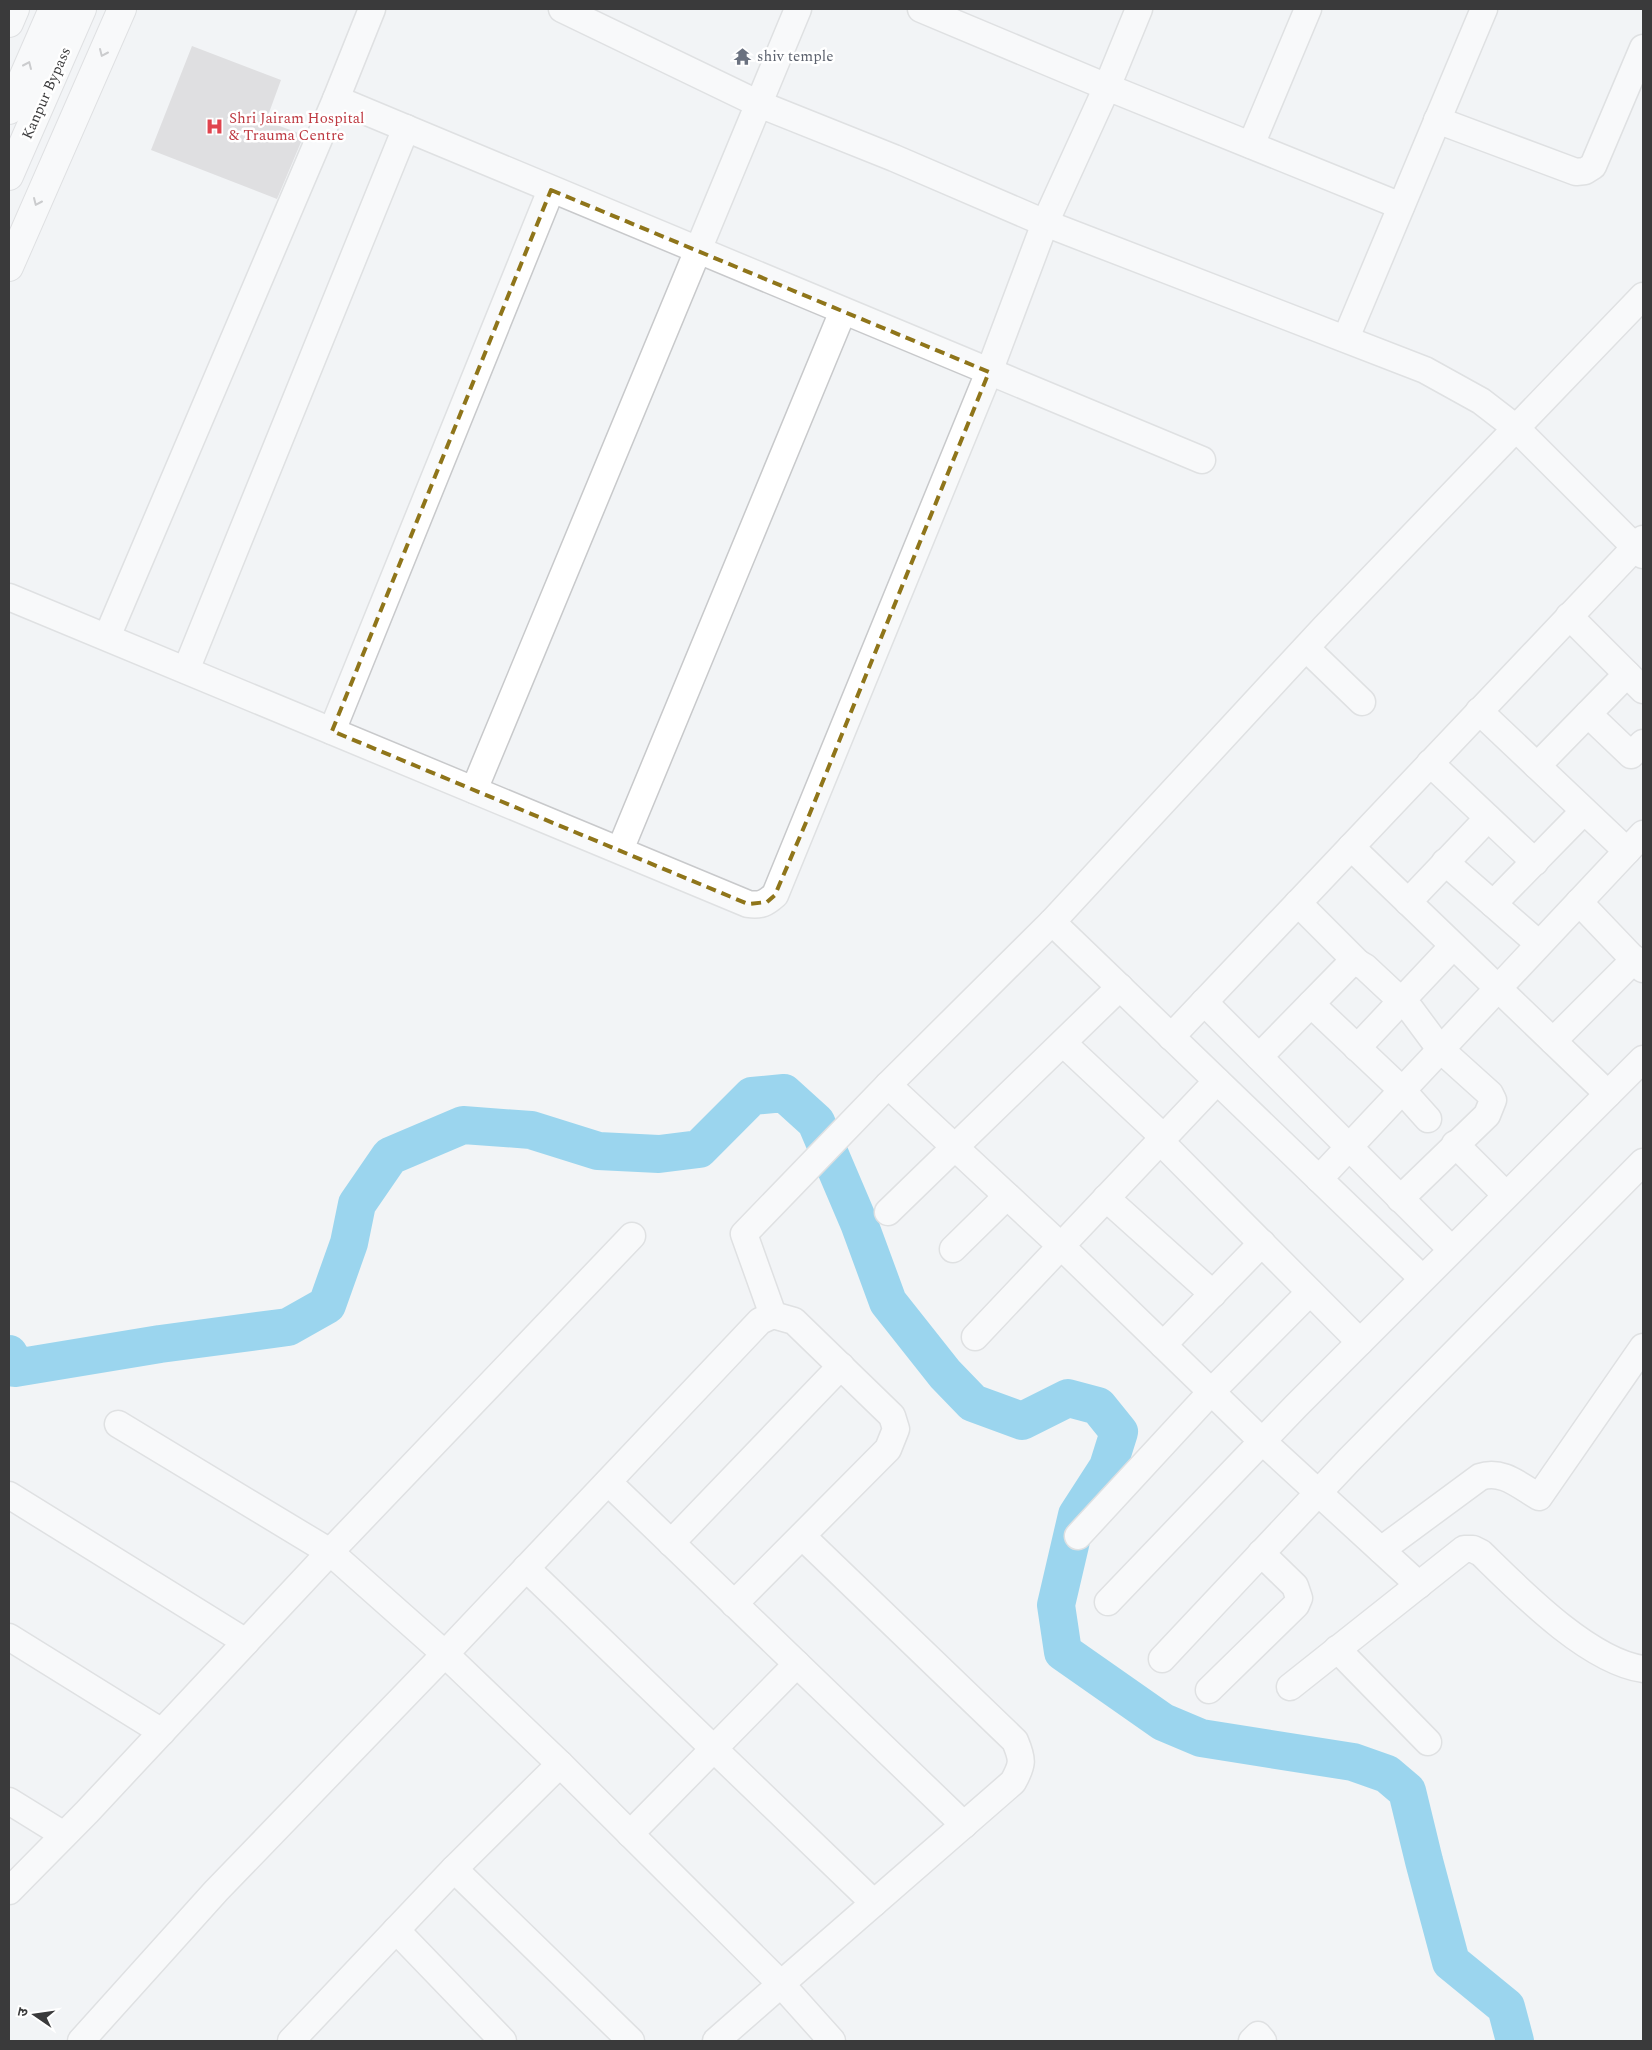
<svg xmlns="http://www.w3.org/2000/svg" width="1652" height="2050" font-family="Spectral,'Noto Sans Devanagari',serif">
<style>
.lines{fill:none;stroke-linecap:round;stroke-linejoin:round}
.canal{stroke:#32b0e4;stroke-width:21}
.river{stroke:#32b0e4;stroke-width:38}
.building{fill:#c8c6c8}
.minor-casing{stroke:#c8c9cb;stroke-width:29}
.major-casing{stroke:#c8c9cb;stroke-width:30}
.highway-casing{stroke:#c8c9cb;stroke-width:30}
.minor{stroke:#fff;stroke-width:26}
.major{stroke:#fff;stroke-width:28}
.highway{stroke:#fff;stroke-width:28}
.oneway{stroke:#9c9c9d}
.marked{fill:none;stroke:#8f751a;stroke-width:4;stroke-dasharray:10 6;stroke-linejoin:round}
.labels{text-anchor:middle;stroke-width:5;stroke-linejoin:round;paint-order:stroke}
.worship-label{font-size:15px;fill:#5b616d;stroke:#fff;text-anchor:start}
.street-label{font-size:15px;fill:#3a3a3b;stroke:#fff}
.health-label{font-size:15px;fill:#be3a42;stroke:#fff;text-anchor:start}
</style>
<rect width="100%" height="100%" fill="#f2f4f6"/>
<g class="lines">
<path class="canal" d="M9,1369L15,1368"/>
<path class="river" d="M9,1354L15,1368L160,1344L288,1327L327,1305L349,1243L357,1204L390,1156L463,1125L531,1130L598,1151L659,1154L699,1149L752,1096L784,1093L816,1122L859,1223L888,1302L945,1374L973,1403L1022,1421L1068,1398L1098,1406L1119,1432L1108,1467L1077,1515L1056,1605L1063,1652L1163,1722L1201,1738L1353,1762L1387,1774L1407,1791L1424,1861L1451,1962L1506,2007L1515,2041"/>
</g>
<path class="building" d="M192,46L281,80L266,121L304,135L277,199L151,150Z"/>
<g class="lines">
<defs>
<g id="minor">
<path d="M562,9L759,104L894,158L1045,223L1425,370L1481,401L1516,428L1643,555"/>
<path d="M921,9L1107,87L1401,206"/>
<path d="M336,99L1202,460"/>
<path d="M1437,120L1576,172L1585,171L1593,166L1643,48"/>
<path d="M1251,145L1308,9"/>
<path d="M1346,338L1484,9"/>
<path d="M9,597L748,904C761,906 766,903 775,895L989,372L1045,223L1107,87L1139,9"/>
<path d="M1569,616L1643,690"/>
<path d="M107,637L336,99L372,9"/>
<path d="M1306,648L1362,702"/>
<path d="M186,670L406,128"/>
<path d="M1479,711L1627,851"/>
<path d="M1588,714L1631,755L1643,743"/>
<path d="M332,731L551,190"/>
<path d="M1430,763L1535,862"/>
<path d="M1537,766L1627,674"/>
<path d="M474,790L798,9"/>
<path d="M1351,847L1608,1094"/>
<path d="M620,850L843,311"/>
<path d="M1445,862L1539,944"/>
<path d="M1408,902L1488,818"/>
<path d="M1579,902L1643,969"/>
<path d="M1298,903L1358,963"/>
<path d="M1493,904L1584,811"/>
<path d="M1052,922L1422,1278"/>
<path d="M1204,1002L1451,1249"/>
<path d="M1311,1004L1402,1090L1428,1119"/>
<path d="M1171,1037L1643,539"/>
<path d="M1553,1041L1635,959"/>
<path d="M1063,1043L1159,1133L1160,1141L1360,1342"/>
<path d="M1357,1048L1453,946"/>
<path d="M1259,1057L1351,963H1358L1365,967L1411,1010L1440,1049L1490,1094L1493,1100L1487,1115L1400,1199"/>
<path d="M888,1085L1061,1246L1262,1441L1419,1585"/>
<path d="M1455,1144L1506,1195"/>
<path d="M1319,1179L1643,834"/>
<path d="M1106,1198L1213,1294"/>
<path d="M888,1212L1120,987"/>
<path d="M953,1249L1007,1196"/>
<path d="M773,1315L744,1234L888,1085L1052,922L1324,628L1643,296"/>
<path d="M975,1337L1217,1081"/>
<path d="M1163,1345L1262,1243"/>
<path d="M118,1424L330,1552L632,1236"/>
<path d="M608,1482L964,1825"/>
<path d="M9,1495L246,1642"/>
<path d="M802,1536L1015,1741C1023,1760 1023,1764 1013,1782L781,1984L832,2041"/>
<path d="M1078,1536L1211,1392L1310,1292"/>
<path d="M671,1543L841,1366"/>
<path d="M1381,1550L1480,1477C1502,1469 1520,1486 1539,1497L1643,1347"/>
<path d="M526,1568L874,1903"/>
<path d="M1108,1602L1296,1406L1643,1059"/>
<path d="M9,1637L162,1732"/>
<path d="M1337,1649L1428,1742"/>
<path d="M1162,1659L1349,1460L1643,1162"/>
<path d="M1290,1687L1464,1549H1473L1481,1553C1520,1591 1588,1661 1643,1669"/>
<path d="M1209,1690L1296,1605L1299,1598L1295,1586L1261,1553"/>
<path d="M9,1801L64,1835"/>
<path d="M630,1834L797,1664"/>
<path d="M454,1869L560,1764"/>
<path d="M9,1891L87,1812L330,1552L445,1654L760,1321L773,1315L794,1321L892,1416L896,1429L888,1449L734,1604"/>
<path d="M396,1930L503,2041"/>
<path d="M81,2041L216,1891L445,1654L560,1764L781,1984L716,2041"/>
<path d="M291,2041L454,1869L631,2041"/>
<path d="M1252,2041L1258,2035L1263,2041"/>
</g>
<g id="major">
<path d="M9,23L15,9"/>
<path d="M9,267L122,9"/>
</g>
<g id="highway">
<path d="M9,110L53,9"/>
<path d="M9,176L82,9"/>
</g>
</defs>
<use href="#minor" class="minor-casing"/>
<use href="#major" class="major-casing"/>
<use href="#highway" class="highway-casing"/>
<use href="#minor" class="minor"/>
<use href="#major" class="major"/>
<use href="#highway" class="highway"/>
</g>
<defs><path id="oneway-chevron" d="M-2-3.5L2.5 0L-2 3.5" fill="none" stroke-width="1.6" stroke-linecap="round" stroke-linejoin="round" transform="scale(1.25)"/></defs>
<g class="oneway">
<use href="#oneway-chevron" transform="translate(103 53) rotate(114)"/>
<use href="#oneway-chevron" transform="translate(28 65) rotate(-66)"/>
<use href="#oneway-chevron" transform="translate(37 202) rotate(114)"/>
</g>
<path d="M0 0H1652V2050H0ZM551,190L989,372L810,813L775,895L767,902L748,904L332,731Z" fill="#f2f4f6" fill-opacity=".55" fill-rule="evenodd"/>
<path class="marked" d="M551,190L989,372L810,813L775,895L767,902L748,904L332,731Z"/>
<defs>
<symbol id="temple-bare" viewBox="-9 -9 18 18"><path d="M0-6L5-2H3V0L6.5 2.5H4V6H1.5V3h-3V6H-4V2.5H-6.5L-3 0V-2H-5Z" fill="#6b7280" stroke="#fff" stroke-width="2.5" paint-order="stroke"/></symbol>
<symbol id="hospital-bare" viewBox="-9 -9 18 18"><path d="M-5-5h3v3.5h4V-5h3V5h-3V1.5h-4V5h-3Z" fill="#e0444e" stroke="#fff" stroke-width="2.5" paint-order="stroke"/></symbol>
</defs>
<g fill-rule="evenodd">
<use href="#temple-bare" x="730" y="44" width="25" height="25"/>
<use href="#hospital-bare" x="202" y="114" width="25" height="25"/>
</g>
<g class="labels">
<g class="worship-label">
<text x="757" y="61">shiv temple</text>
</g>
<g class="street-label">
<text transform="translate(46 93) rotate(-66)" y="5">Kanpur Bypass</text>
</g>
<g class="health-label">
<text x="229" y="123">Shri Jairam Hospital<tspan x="229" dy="17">&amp; Trauma Centre</tspan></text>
</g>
</g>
<rect width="1652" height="2050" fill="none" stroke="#3a3a3b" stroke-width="20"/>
<g transform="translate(35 2015) rotate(283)" stroke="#ffffff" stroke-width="4" paint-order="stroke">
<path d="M0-4L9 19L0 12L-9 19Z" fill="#3a3a3b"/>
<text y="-8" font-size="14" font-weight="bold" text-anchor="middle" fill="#3a3a3b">उ</text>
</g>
</svg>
